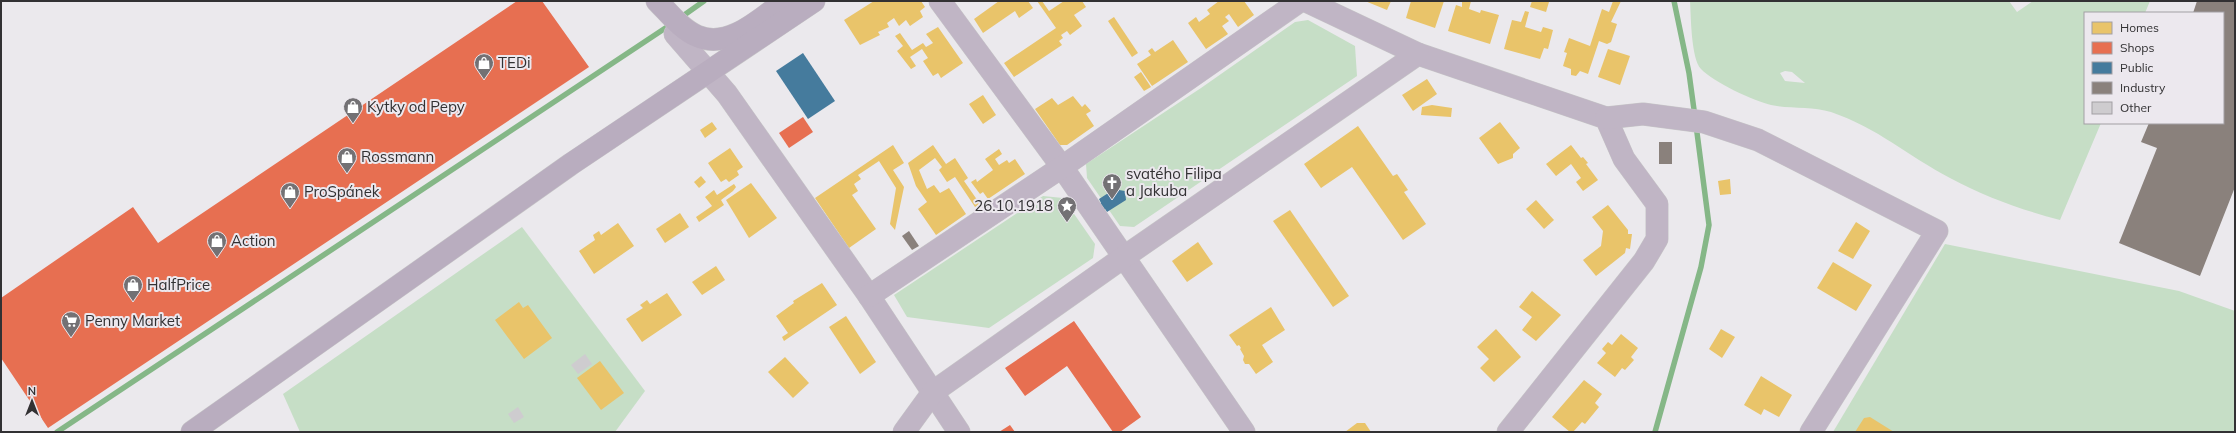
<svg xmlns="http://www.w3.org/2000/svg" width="2236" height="433" font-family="Mulish,sans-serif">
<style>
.green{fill:#c6dec6;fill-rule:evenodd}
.homes{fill:#e9c46a}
.shops{fill:#e76f51}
.public{fill:#457b9d}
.industry{fill:#8a817c}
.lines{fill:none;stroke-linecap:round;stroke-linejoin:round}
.stream{stroke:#85b787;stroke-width:5.5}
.building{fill:#cecccf}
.minor-casing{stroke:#c6c5c7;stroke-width:23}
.primary-casing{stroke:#c6c5c7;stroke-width:23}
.minor{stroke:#c0b5c5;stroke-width:22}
.primary{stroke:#b9adbf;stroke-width:22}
.labels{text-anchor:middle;stroke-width:4;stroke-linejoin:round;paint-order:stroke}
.poi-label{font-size:15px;fill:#323133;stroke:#ece8ee;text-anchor:start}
</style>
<rect width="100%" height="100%" fill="#ebe9ed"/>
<g class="green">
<path d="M1690,1H2009L2017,12L2033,1H2150L2145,13H2085V123H2101L2060,220C2022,210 1985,197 1950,178C1908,156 1878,128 1831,112C1812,106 1790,109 1771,105C1754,101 1713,82 1701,69C1691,59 1691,16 1690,1ZM1785,71L1792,72L1805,83L1785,81L1780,73Z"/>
<path d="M1308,20L1355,46L1357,76L1134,227L1120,226L1087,178L1086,164L1201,88L1295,22Z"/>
<path d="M1043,196L1063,198L1095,244L1093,258L989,328L907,317L894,295Z"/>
<path d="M522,227L645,391L615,432H300L283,394Z"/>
<path d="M1945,244L2179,291L2235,311V432H1833Z"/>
</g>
<g class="homes">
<path d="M874,1H921L925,7L920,11L923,17L910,26L906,20L899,26L894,18L887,23L889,27L878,32L880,35L860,45L844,20Z"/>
<path d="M999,1H1028L1033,8L1019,18L1015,11L983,33L974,19Z"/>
<path d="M1037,1H1042L1049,11L1064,1H1082L1086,7L1074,15L1082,26L1070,35L1067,31L1061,35L1063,38L1059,41L1062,45L1014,77L1004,63L1056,28Z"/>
<path d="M1219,1H1244L1254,15L1238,27L1229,14L1225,17L1229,21L1222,26L1228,34L1206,49L1188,23L1196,17L1199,22L1210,14L1207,10Z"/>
<path d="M1365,1H1391L1387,10Z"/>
<path d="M1411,1H1444L1435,28L1406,18Z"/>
<path d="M1462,1H1471L1469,9L1480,13L1481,10L1499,15L1490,44L1448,31L1456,5L1462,7Z"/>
<path d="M1532,1L1549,2L1546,12L1530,7Z"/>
<path d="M1613,1H1621L1611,22L1617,24L1611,42L1607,44L1599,41L1588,74L1580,71L1576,76L1571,75V69L1563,66L1567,53L1564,52L1569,38L1590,46L1602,9L1609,12Z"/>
<path d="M1525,11L1529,12L1525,27L1541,32L1543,27L1553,30L1548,49L1544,48L1540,59L1504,49L1512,20L1521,22Z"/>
<path d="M1114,17L1138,53L1132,57L1108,21Z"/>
<path d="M938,27L963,63L941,78L938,73L933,76L923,61L928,58L922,49L910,57L916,66L911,69L897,51L903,46L895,36L900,33L912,50L923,43L926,47L933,43L926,34Z"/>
<path d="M1173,40L1188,62L1152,86L1137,64L1151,55L1148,51L1152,48L1155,52Z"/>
<path d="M1608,49L1630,56L1620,85L1598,77Z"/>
<path d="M1141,72L1151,87L1144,91L1134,77Z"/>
<path d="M1427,79L1437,94L1413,111L1402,95Z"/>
<path d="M983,95L996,115L983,124L969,104Z"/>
<path d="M1073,96L1082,107L1085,104L1091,111L1086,114L1094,126L1067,145H1060L1035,109L1052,98L1058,105Z"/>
<path d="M1432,105L1452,108L1451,117L1421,115L1422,107Z"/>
<path d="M712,122L717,129L705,138L700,130Z"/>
<path d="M1500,122L1520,148L1513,154V158L1498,164L1479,138Z"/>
<path d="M1358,126L1393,176L1397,174L1408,190L1404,192L1426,224L1403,240L1352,167L1321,188L1304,164Z"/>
<path d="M893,145L904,163L893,170L904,187L895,230L890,224L896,188L879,161L858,175L861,179L854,184L858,191L852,195L876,229L849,248L815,198Z"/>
<path d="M933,145L946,164L955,158L968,178L964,181L980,204L975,207L955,177L947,182L939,170L942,167L935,158L919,170L927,189L934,185L940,193L949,188L966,214L936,235L918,209L927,202L916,186L908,163Z"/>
<path d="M1571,145L1581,158L1583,157L1588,163L1586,164L1598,180L1583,191L1576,182L1581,178L1571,164L1556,176L1546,164Z"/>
<path d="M730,148L743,167L737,171L739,175L729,182L726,179L721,182L708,163Z"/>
<path d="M999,149L1002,154L995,159L999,165L1007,160L1009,163L1015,159L1025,174L988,199L983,192L980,194L971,182L976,179L977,182L993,170L985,159Z"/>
<path d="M701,176L706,182L699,188L694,182Z"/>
<path d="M1730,179L1731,194L1720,195L1718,181Z"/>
<path d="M751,183L777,218L749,238L726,200Z"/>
<path d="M734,184L736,187L733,191L721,200L724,205L699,222L696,217L712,206L705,197L714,190L717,195Z"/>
<path d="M1536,200L1554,220L1544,229L1526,209Z"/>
<path d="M1608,205L1628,230V234H1632L1630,249L1626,248L1625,253L1596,276L1583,260L1601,246L1603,231L1592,217Z"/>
<path d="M1290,210L1349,296L1333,307L1273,221Z"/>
<path d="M680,213L689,227L665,243L656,229Z"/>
<path d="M1856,222L1870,231L1853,259L1838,251Z"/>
<path d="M618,223L634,246L594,274L579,251L595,240L593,235L599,231L601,235Z"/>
<path d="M1198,242L1213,264L1187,282L1172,261Z"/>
<path d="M1833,262L1872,285L1856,311L1817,288Z"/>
<path d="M716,266L725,280L702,295L692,282Z"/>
<path d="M822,283L837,305L784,341L782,337L788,333L776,316L794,303L793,301Z"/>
<path d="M1532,291L1561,315L1536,341L1522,330L1532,317L1519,307Z"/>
<path d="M667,293L682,315L642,342L626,319L643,308L640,305L647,300L650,304Z"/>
<path d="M519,302L523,308L528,305L552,338L524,359L495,320Z"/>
<path d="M1271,307L1285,330L1262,345L1273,362L1256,374L1249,364H1245L1243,360L1244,356L1240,349L1241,348L1239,345L1237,346L1229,335Z"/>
<path d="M846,316L876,362L860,374L829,327Z"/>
<path d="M1496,329L1521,357L1494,382L1480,368L1489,359L1477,347Z"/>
<path d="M1721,329L1735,337L1722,358L1709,349Z"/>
<path d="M1621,334L1638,348L1631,357L1634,360L1625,370L1622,368L1615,377L1597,363L1606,353L1602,349L1608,342L1612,345Z"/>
<path d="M785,357L809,383L793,398L768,372Z"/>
<path d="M600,361L624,393L601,410L577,378Z"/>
<path d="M1761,376L1792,395L1779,417L1764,409L1761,415L1744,405Z"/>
<path d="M1584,380L1602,394L1595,403L1599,407L1585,424L1582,422L1573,432H1570L1552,417Z"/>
<path d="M1870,417L1894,432H1855L1864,418Z"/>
<path d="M1357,423H1365L1371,432H1345Z"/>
</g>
<g class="shops">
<path d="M517,1H542L589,67L48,428L1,358V298L133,207L158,243Z"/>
<path d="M803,117L813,132L789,148L779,133Z"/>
<path d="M1074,321L1141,417L1120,432H1113L1067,366L1025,396L1005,368Z"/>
<path d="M1010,425L1015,432H999Z"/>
</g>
<g class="public">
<path d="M803,53L835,101L808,119L776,71Z"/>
<path d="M1116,188L1119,190L1125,191L1126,200L1107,212L1105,209L1101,211L1097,205L1101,203L1099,199Z"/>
</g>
<g class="industry">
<path d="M2197,1H2235V187L2200,276L2119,243L2157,148L2141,142L2149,123H2223V13H2193Z"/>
<rect x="1659" y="142" width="13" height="22"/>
<path d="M909,231L919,246L912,250L902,236Z"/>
</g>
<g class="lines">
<g class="stream">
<path d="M1674,1L1689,73L1695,117"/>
<path d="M680,18L704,1"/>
<path d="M57,432L673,23"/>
<path d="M1655,432L1701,267L1709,225L1696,125"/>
</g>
</g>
<g class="building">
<path d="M585,354L592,364L578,374L571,365Z"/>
<path d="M518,407L524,417L514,423L508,414Z"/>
</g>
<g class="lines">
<defs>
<g id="minor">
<path d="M940,1L1062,167L1244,432"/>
<path d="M675,34L727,94L869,296L959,432"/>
<path d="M1418,54L1606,118L1624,159L1657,204V239L1644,261L1508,432"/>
<path d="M1606,118L1643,114L1704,122L1758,140L1937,231L1811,432"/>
<path d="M869,296L1062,167L1300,1"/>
<path d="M904,432L933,392L1124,257L1418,54L1306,1"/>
</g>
<g id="primary">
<path d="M657,1C669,13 681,29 697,36C729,50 761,18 785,1"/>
<path d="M192,432L571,164L814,1"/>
</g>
</defs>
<use href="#minor" class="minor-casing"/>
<use href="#primary" class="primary-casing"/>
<use href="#minor" class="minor"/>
<use href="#primary" class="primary"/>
</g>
<defs>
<symbol id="shop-pin" viewBox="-11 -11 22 30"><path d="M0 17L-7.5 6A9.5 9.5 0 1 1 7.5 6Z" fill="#737174" stroke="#ece8ee"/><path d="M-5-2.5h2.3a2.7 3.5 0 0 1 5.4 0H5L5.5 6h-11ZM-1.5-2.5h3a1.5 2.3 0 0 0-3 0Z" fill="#fff"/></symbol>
<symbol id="church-pin" viewBox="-11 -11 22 30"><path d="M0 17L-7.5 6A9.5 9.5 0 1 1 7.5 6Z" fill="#737174" stroke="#ece8ee"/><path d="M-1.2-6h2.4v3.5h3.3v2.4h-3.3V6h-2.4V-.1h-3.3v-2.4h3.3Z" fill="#fff"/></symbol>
<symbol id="sight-pin" viewBox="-11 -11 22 30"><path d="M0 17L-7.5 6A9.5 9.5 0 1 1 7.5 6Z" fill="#737174" stroke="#ece8ee"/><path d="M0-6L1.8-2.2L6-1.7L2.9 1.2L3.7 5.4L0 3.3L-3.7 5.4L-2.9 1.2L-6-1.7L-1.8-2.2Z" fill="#fff"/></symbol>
<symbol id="supermarket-pin" viewBox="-11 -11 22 30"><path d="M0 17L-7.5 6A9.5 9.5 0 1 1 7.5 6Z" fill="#737174" stroke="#ece8ee"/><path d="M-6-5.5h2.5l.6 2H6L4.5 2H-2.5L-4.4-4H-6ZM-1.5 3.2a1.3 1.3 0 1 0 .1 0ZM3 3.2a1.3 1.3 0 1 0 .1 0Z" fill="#fff"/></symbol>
</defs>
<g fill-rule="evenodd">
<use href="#shop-pin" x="473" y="52" width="22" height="30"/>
<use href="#shop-pin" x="342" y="96" width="22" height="30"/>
<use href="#shop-pin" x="336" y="146" width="22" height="30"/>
<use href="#church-pin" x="1101" y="172" width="22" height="30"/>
<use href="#shop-pin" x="279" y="181" width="22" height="30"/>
<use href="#sight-pin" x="1056" y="195" width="22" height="30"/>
<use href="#shop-pin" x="206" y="230" width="22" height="30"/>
<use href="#shop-pin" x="122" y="274" width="22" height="30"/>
<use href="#supermarket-pin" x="60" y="310" width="22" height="30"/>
</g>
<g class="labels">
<g class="poi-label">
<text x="498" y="68">TEDi</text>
<text x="367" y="112">Kytky od Pepy</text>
<text x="361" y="162">Rossmann</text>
<text x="1126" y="179">svatého Filipa<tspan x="1126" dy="17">a Jakuba</tspan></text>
<text x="304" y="197">ProSpánek</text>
<text x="1053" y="211" text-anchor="end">26.10.1918</text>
<text x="231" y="246">Action</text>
<text x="147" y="290">HalfPrice</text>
<text x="85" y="326">Penny Market</text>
</g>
</g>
<rect width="2236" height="433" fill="none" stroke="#323133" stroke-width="4"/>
<rect x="2084" y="12" width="140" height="112" fill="#ece8ee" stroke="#a29fa3"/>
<rect x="2092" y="22" width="20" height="12" fill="#e9c46a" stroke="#a29fa3"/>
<text x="2120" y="32" font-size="12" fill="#323133">Homes</text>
<rect x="2092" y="42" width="20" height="12" fill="#e76f51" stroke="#a29fa3"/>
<text x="2120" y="52" font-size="12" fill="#323133">Shops</text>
<rect x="2092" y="62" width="20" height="12" fill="#457b9d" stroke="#a29fa3"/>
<text x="2120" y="72" font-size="12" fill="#323133">Public</text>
<rect x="2092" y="82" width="20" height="12" fill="#8a817c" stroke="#a29fa3"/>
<text x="2120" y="92" font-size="12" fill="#323133">Industry</text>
<rect x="2092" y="102" width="20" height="12" fill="#cecccf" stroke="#a29fa3"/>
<text x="2120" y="112" font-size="12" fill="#323133">Other</text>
<g transform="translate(32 401)" stroke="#ece8ee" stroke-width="3" paint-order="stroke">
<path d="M0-3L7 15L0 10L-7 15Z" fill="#323133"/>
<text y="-6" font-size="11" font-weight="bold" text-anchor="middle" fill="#323133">N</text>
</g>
</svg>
